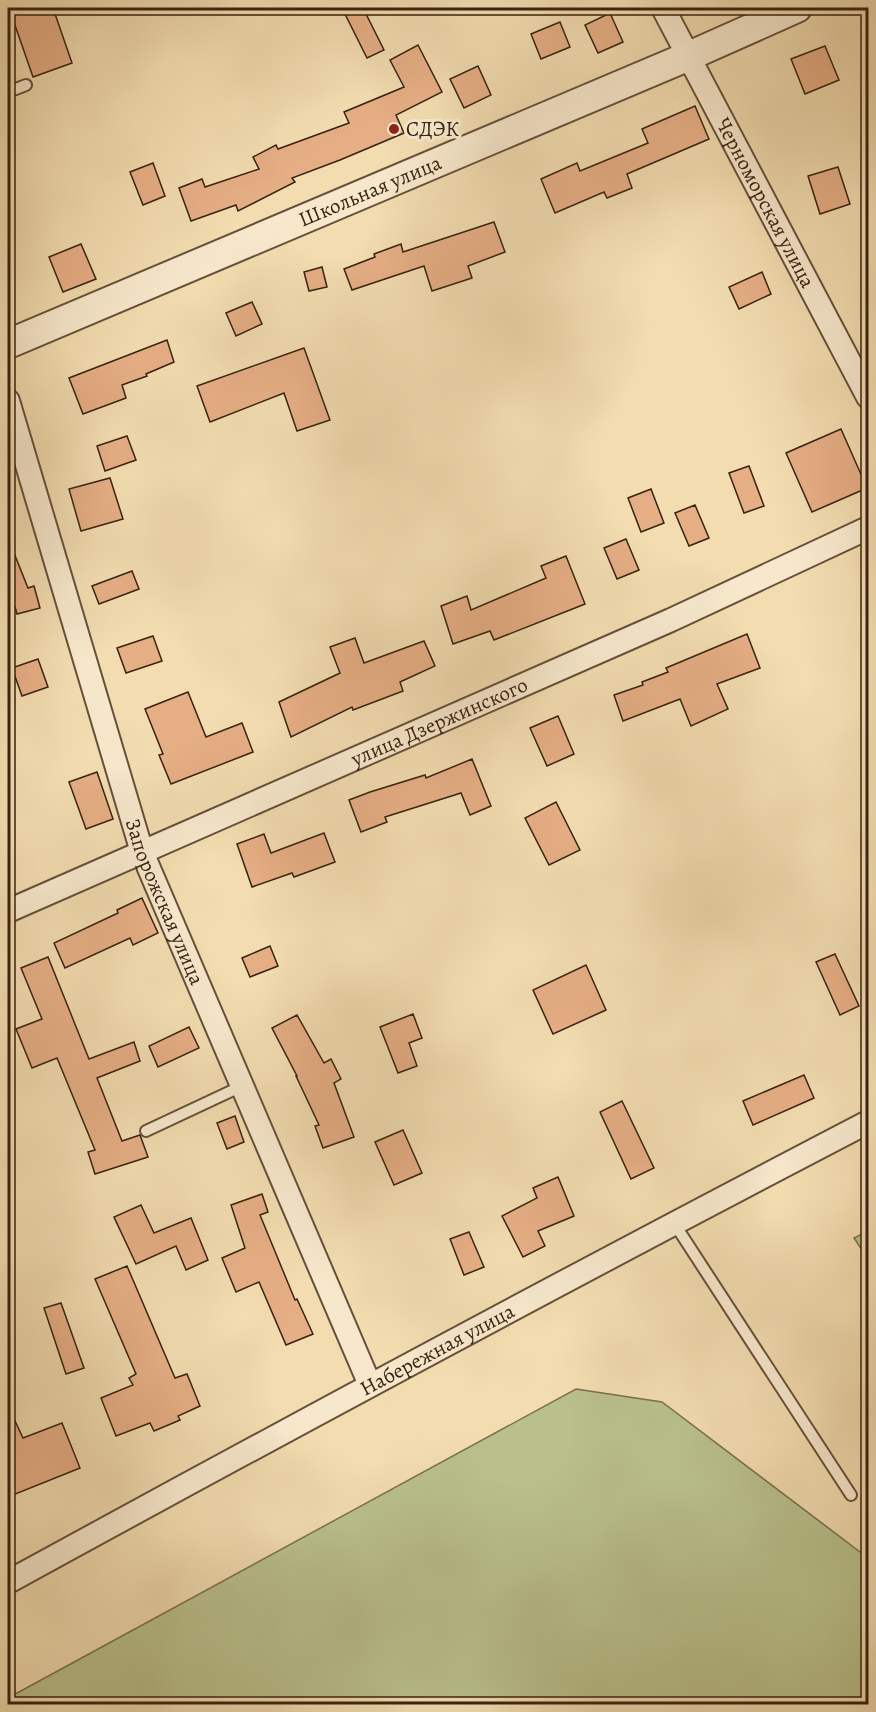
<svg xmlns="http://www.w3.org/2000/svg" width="876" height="1712" font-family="Alegreya,serif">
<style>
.green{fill:#b9c08c;stroke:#78714e;stroke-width:1.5}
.building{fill:#e6ae85;stroke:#372211;stroke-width:1.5}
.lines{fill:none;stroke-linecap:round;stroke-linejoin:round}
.service-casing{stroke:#665039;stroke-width:14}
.minor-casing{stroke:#665039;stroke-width:26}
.tertiary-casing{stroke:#665039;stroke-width:32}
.service{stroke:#f7e8cc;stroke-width:10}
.minor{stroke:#f7e8cc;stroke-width:22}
.tertiary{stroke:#f7e8cc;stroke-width:28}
.poi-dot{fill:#8f2418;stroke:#f7e8cc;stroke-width:2}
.labels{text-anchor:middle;stroke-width:6;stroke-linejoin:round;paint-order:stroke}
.poi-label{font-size:21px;fill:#372211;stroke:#f7e8cc;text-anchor:start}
.street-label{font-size:21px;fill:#372211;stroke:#f7e8cc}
</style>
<rect width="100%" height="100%" fill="#f2dcb0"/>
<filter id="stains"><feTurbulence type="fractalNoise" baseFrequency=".00333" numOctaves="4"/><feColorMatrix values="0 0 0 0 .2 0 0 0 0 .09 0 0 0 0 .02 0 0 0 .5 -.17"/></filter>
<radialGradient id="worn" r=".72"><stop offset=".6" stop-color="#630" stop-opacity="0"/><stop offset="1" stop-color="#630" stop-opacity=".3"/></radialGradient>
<g class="green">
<path d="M868,1231V1259L854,1238Z"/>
<path d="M576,1389L662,1402L868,1558V1704H8V1697L19,1692Z"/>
</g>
<g class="building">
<path d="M9,8H53L72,63L33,77Z"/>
<path d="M342,8H363L384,50L367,58Z"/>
<path d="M610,13L623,42L598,53L585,25Z"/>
<path d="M560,22L570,47L541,59L531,34Z"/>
<path d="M418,45L442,92L396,115L404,133L340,160L292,178L295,182L238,211L236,205L191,221L179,188L202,179L205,187L259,169L253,157L276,145L278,149L349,123L344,112L404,87L390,60Z"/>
<path d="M825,46L839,80L805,94L791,59Z"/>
<path d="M478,66L491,95L464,108L450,79Z"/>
<path d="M695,106L709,139L627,174L632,188L607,198L604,192L555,213L541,179L577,163L580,171L648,143L642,129Z"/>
<path d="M153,163L165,196L143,205L130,172Z"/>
<path d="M838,167L850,204L820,214L808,176Z"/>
<path d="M494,222L505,252L468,266L472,278L432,291L424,266L352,290L344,269L375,257L374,254L401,244L403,252Z"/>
<path d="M81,244L96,279L63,292L49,257Z"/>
<path d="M322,267L327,287L309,291L304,272Z"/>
<path d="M762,272L771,294L739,309L729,287Z"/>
<path d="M252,302L262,324L236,336L226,313Z"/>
<path d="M167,340L174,362L146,374L147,376L122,385L126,398L83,414L69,378Z"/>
<path d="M304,348L330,420L297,431L284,393L210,422L197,386Z"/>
<path d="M841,429L867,488L812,512L786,453Z"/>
<path d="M127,436L136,460L105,471L97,446Z"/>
<path d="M749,466L764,506L744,513L729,473Z"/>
<path d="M110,478L123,519L81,531L69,489Z"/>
<path d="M651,489L664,523L641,532L628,498Z"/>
<path d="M695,505L709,538L689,546L675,513Z"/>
<path d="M626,539L639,570L617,579L604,548Z"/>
<path d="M12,548L28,588L34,586L40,608L17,614L8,582V550Z"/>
<path d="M566,556L585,604L494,640L490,631L453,644L441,606L467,596L471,610L546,578L541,566Z"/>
<path d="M132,571L139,589L99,604L92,586Z"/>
<path d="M747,634L760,668L717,684L728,709L691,726L680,699L623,721L614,695L643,685L642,682L668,672L666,668Z"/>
<path d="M153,636L162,661L126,673L117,648Z"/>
<path d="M355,638L364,663L424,641L435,666L400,682L403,691L353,710L352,707L291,737L279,702L340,673L330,647Z"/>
<path d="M38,659L48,687L22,696L12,668Z"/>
<path d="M188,692L206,737L242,723L253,752L171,784L159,755L163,754L145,709Z"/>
<path d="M558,716L574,754L547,766L530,728Z"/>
<path d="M472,759L491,806L470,815L461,793L385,817L387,822L361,832L349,800L370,792L425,775L426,778Z"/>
<path d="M97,772L113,819L86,829L69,782Z"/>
<path d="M556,802L580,850L549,865L525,818Z"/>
<path d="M324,833L335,862L294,877L292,873L252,887L237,844L264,834L271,853Z"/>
<path d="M142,898L158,933L133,945L130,938L65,968L54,943L118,913L117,910Z"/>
<path d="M270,946L278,966L250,977L242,958Z"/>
<path d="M835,954L859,1006L840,1015L816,962Z"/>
<path d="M48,957L89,1059L134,1042L140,1061L97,1078L122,1141L140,1135L148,1157L95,1174L88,1152L95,1150L57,1058L32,1068L16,1029L42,1019L21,968Z"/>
<path d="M586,965L606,1010L553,1034L533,990Z"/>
<path d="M413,1014L422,1038L409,1043L417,1066L398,1073L380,1027Z"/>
<path d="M297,1015L324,1063L331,1059L341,1079L334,1083L354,1137L323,1148L315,1126L319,1125L296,1076H297L272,1028Z"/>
<path d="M189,1027L199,1048L158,1067L149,1046Z"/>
<path d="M804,1075L814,1098L753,1125L743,1101Z"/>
<path d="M622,1101L654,1168L631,1179L600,1112Z"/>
<path d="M235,1116L244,1142L227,1149L217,1123Z"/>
<path d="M403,1130L422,1173L394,1185L375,1142Z"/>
<path d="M558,1177L574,1216L538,1231L545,1246L523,1257L502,1216L537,1198L533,1188Z"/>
<path d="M262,1194L268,1212L260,1215L295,1300L297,1299L313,1334L286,1345L259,1282L236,1292L222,1258L245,1248L231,1205Z"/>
<path d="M141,1205L154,1233L191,1218L208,1260L186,1270L176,1246L136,1264L114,1217Z"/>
<path d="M469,1232L484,1267L464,1275L450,1239Z"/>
<path d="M127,1266L175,1378L187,1374L200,1406L178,1416L180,1420L154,1431L150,1423L116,1436L101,1398L133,1385L129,1378L136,1374L95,1279Z"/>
<path d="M61,1303L84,1368L66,1374L44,1308Z"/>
<path d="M8,1406L23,1438L62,1423L80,1468L8,1497Z"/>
</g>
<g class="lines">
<defs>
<g id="service">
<path d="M8,92L26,85"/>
<path d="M146,1131L242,1086"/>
<path d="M674,1223L851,1495"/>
</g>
<g id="minor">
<path id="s1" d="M663,8L868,397"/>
<path id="s2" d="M8,401L142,852L370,1385"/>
<path id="s3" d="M8,911L671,620L868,528"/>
<path id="s4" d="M8,1582C293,1426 580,1272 868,1122"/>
</g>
<g id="tertiary">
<path id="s5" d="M8,344L689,56L797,8"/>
</g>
</defs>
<use href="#service" class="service-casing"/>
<use href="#minor" class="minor-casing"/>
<use href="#tertiary" class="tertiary-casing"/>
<use href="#service" class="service"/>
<use href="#minor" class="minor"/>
<use href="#tertiary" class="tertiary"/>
</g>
<circle class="poi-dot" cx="394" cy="129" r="6"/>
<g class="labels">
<g class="poi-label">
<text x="406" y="136">СДЭК</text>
</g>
<g class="street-label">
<text dy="7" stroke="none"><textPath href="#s5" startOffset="393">Школьная улица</textPath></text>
<text dy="7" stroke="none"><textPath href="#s1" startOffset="220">Черноморская улица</textPath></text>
<text dy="7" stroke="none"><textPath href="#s3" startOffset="471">улица Дзержинского</textPath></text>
<text dy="7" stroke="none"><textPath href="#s2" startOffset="525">Запорожская улица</textPath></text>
<text dy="7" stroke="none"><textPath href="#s4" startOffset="488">Набережная улица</textPath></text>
</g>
</g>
<rect width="876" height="1712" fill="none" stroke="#f2dcb0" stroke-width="30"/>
<rect x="9" y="9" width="858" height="1694" fill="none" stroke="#372211" stroke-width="3"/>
<rect x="15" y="15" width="846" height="1682" fill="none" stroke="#372211" stroke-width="1.5"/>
<rect width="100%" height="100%" filter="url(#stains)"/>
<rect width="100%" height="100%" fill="url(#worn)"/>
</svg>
